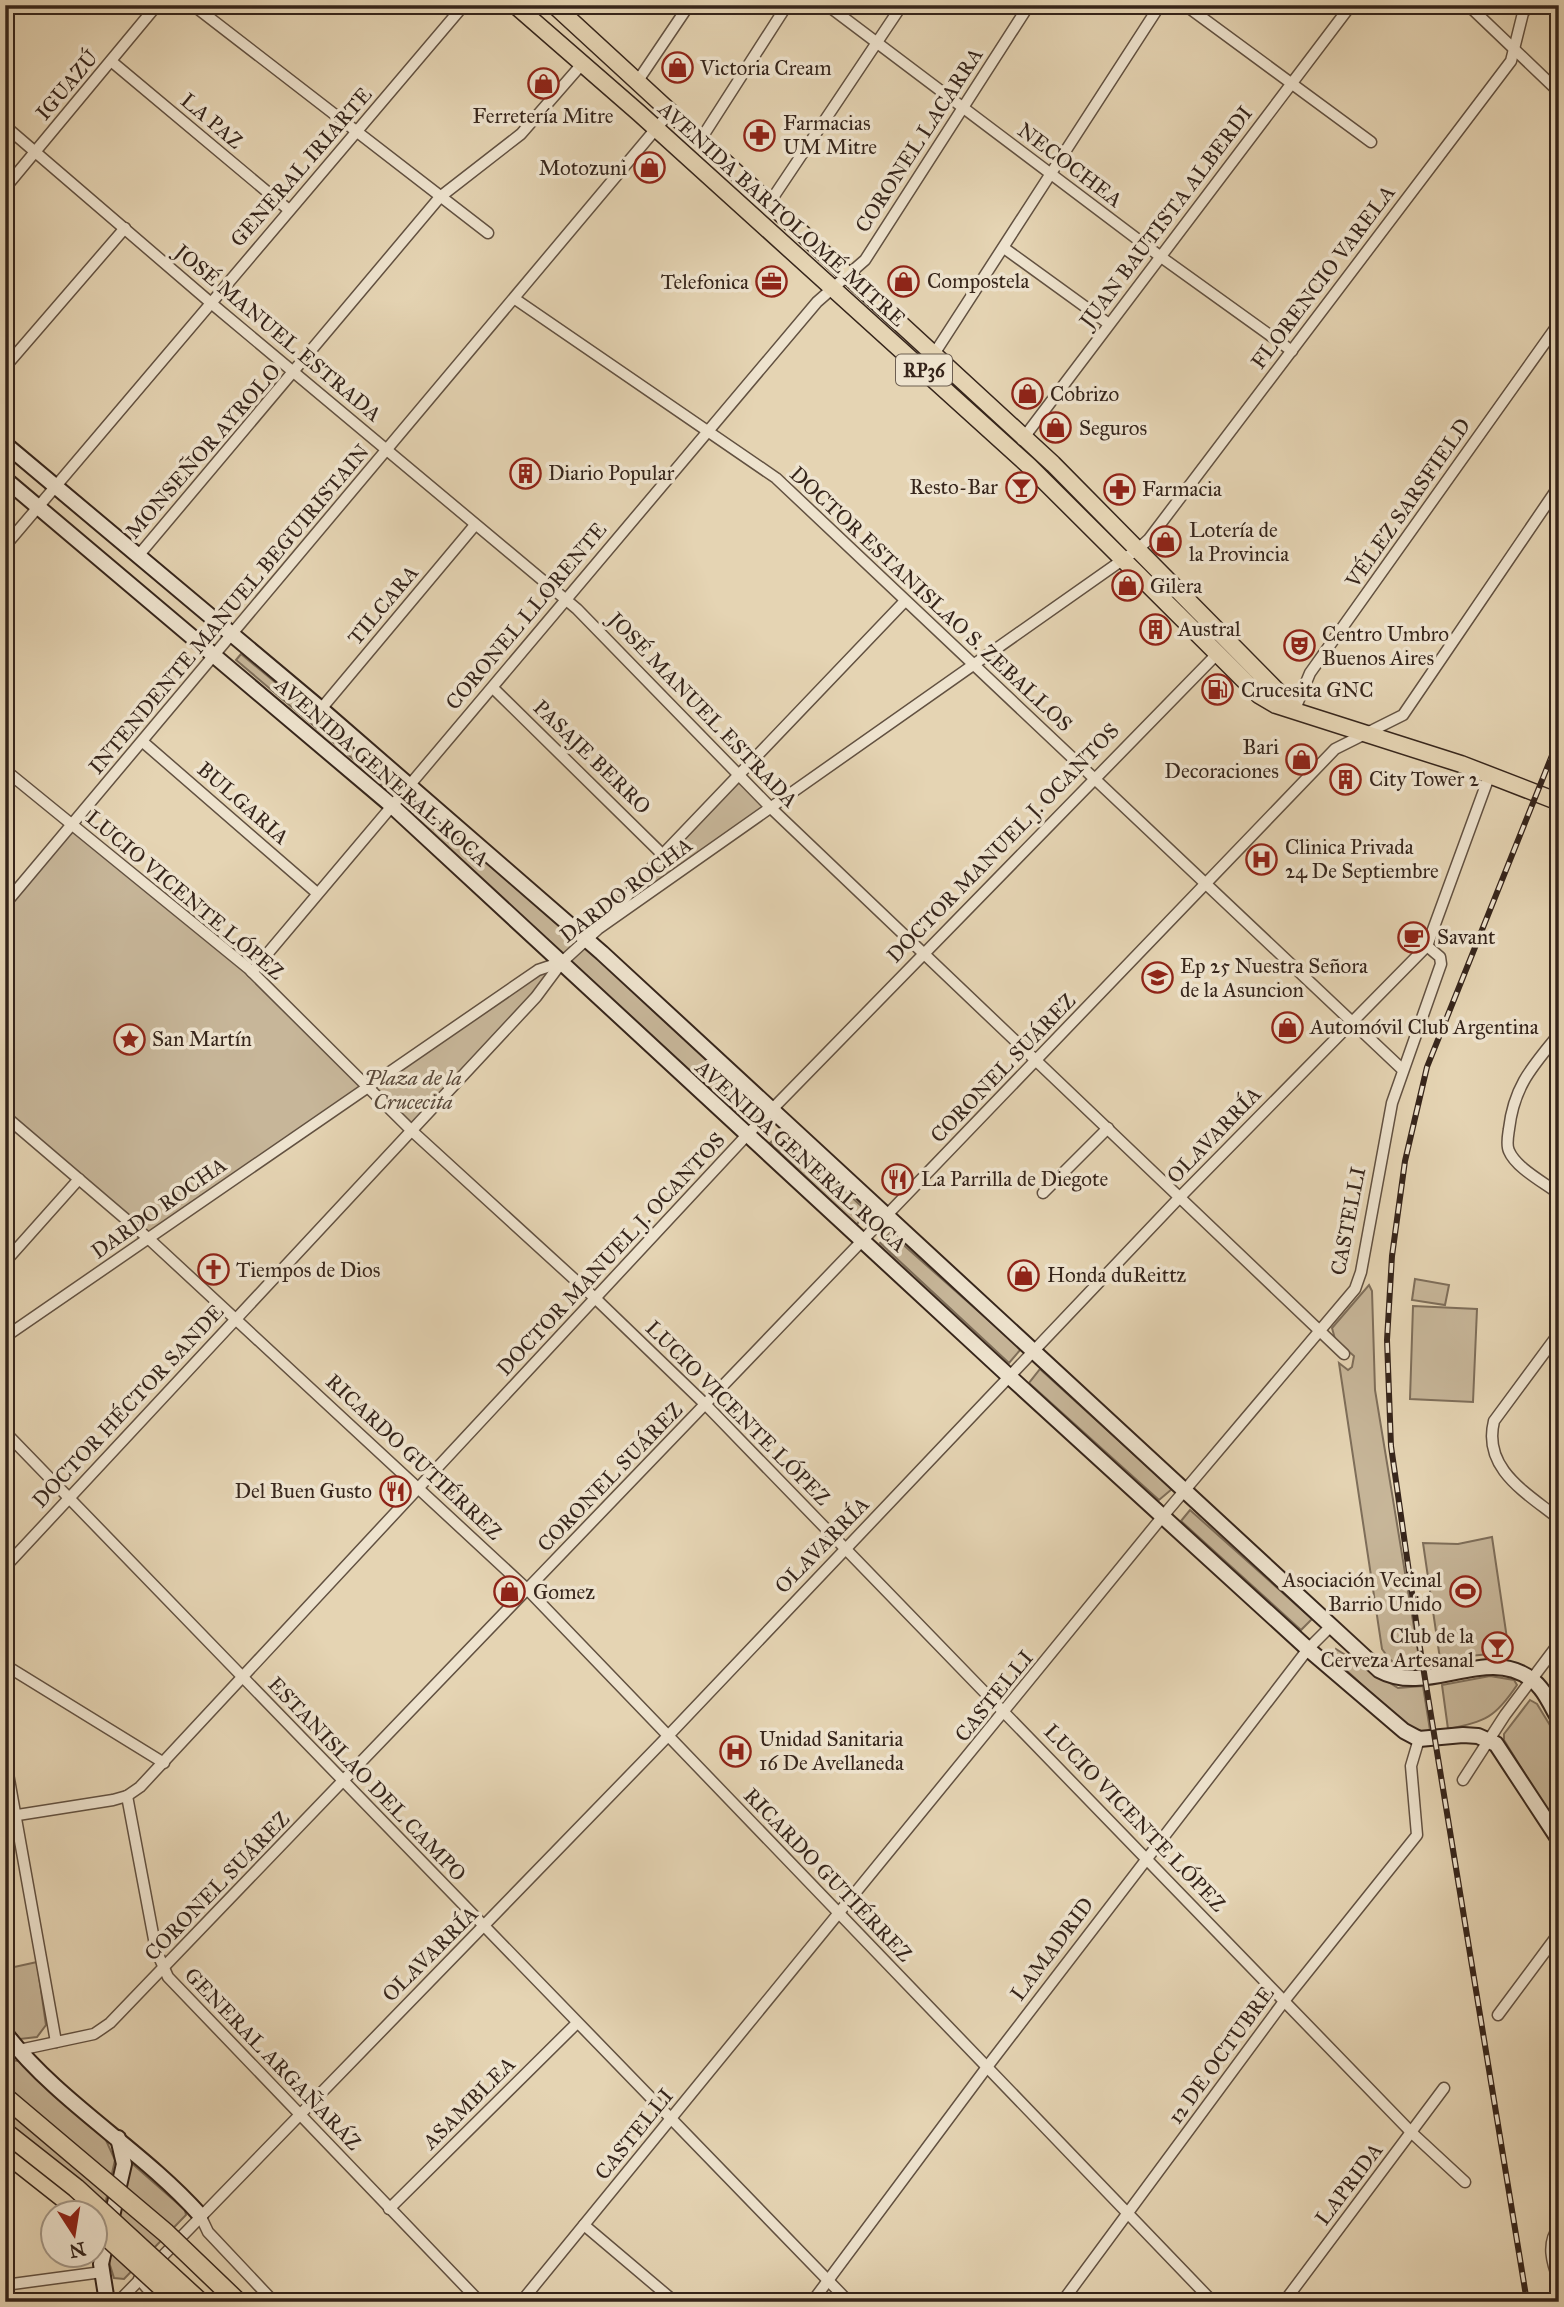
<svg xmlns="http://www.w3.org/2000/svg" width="1564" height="2307" font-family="'IM FELL Great Primer',serif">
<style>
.green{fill:#c7b699;stroke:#7e6e5a;stroke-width:2}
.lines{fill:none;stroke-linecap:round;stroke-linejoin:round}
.minor-casing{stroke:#625141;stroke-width:13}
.secondary-casing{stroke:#36251b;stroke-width:18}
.primary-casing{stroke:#36251b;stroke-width:19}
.motorway-casing{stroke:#36251b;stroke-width:21}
.minor{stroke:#eee3ce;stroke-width:10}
.secondary{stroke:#eee3ce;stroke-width:14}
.primary{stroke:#e5d4b3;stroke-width:16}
.motorway{stroke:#e5d4b3;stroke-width:18}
.rail-casing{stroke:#36251b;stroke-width:6}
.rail{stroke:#eee3ce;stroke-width:3.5;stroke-dasharray:10;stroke-linecap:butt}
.motorway-bridge-casing{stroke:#36251b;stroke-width:21;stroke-linecap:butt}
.motorway-bridge{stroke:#e5d4b3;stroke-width:18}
.labels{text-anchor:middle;stroke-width:7;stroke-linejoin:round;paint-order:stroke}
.shield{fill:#eee3ce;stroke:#6d5e51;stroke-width:2}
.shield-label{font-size:19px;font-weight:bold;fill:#36251b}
.poi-label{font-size:21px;fill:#36251b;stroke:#eee3ce;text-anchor:start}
.street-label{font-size:21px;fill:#36251b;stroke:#eee3ce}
.park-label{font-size:21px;font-style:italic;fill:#5a493a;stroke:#eee3ce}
</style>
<rect width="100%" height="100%" fill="#e5d4b3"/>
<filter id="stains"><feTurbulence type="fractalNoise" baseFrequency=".00286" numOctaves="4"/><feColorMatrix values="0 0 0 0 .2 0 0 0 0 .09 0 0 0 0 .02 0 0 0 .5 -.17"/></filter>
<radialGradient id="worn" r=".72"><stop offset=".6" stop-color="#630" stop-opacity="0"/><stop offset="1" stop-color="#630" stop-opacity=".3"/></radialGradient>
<g class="green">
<path d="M241,654L392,779L386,787L236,660Z"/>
<path d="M739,774L772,809L598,929Z"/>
<path d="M409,784L771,1110L747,1135L562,963L412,1131L371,1087L149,1239L5,1116V904L72,827L248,968L371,1087L538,970L561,962L391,805Z"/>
<path d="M780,1133L868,1212L856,1225L770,1143Z"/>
<path d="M890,1233L1021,1349L1009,1363L880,1243Z"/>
<path d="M1415,1279L1449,1285L1445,1305L1412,1300Z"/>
<path d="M1369,1285L1372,1291L1375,1390L1421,1670C1402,1672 1392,1664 1382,1649L1339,1363L1348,1370L1352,1367L1354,1356L1335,1339L1332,1328Z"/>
<path d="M1413,1306L1477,1309L1473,1402L1410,1399Z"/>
<path d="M1040,1369L1172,1489L1159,1500L1029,1383Z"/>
<path d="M1190,1510L1312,1619L1301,1630L1181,1521Z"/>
<path d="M1492,1537L1509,1652L1440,1659L1423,1543L1458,1544Z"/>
<path d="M1336,1649L1398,1688L1423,1686L1430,1730L1421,1733L1411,1730L1333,1658Z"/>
<path d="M1490,1676L1514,1680L1517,1685C1495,1718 1486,1721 1448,1729L1442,1685Z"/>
<path d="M1530,1700L1537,1704L1559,1740V1829L1504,1740V1734Z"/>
<path d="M37,1962L46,2025L37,2037L20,2039L5,2020V1969Z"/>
<path d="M5,2060L21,2061L105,2138L115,2160L99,2232L94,2212H74L5,2157Z"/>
<path d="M128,2160L185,2210L186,2215L124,2279L114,2278L109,2262Z"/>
</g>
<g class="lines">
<defs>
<g id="minor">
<path d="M193,5L488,233"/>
<path d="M827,5L1161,257L1292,351"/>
<path d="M1185,5L1371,142"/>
<path d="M1468,5L1559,92"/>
<path d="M111,61L289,210"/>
<path d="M637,82L689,5"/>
<path d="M5,126L211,303L577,609L772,809L1344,1354"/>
<path d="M701,139L787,5"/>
<path d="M5,188L157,5"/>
<path d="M770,202L902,5"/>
<path d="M1004,248L1109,324"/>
<path d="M515,299L776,478L1403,1070"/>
<path d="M934,354L1160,5"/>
<path d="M5,367L125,228"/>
<path d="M1022,440L1351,5"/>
<path d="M5,546L464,5"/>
<path d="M138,556L440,197L521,134L582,64"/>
<path d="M493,688L663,855"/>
<path d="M321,709L475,525"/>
<path d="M1295,709L1310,673L1559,323"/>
<path d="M143,742L317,893"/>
<path d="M5,770L248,968L412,1131L596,1299L706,1405L1412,2133L1465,2182"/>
<path d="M5,904L670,112"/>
<path d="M608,918L667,850L904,602"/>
<path d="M252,972L817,302L865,260L1029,5"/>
<path d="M1559,1034C1532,1067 1514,1086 1509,1129C1508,1136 1506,1145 1509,1151C1516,1168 1545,1183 1559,1194"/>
<path d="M5,1116L149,1239L528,1590L1213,2302"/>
<path d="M1043,1193L1108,1128"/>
<path d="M5,1262L79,1179"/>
<path d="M1559,1333L1494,1421C1482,1469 1527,1493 1559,1519"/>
<path d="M5,1337L538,970L562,962L598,929L1138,549L1149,539L1511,61L1523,13L1530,5"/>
<path d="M5,1432L849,2302"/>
<path d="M5,1567L536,997L562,962"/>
<path d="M5,1665L164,1763"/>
<path d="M5,1757L56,2042"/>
<path d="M1463,1780L1505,1715L1559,1643"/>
<path d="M127,1796L156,1950L168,1977L480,2302"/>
<path d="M5,1817L113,1800L127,1796L140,1787L747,1135L1216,655"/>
<path d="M1498,2015L1559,1933"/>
<path d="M5,2053L94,2034L110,2023L1335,749L1403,715L1559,486"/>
<path d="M389,2209L576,2024"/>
<path d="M200,2215L208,2232L274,2302"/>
<path d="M584,2225L675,2302"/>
<path d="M1559,2227C1546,2243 1552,2263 1559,2281"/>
<path d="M139,2279L159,2302"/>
<path d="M5,2285L102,2272"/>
<path d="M118,2302L667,1737L1179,1198L1427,946L1490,774"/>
<path d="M521,2302L1163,1516L1355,1289L1361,1272L1392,1103L1441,964L1440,957L1427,946"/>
<path d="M812,2302L987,2067L1308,1649L1331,1626"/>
<path d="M1062,2302L1285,2000L1417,1835L1411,1766L1419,1739"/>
<path d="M1284,2302L1444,2088"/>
</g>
<g id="secondary">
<path d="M5,444L321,709L602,953L1379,1670C1428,1697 1486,1645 1531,1679C1544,1688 1551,1706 1559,1719"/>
<path d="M5,479L391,805L1011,1378L1308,1649L1404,1731L1419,1739L1463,1735L1478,1736L1496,1744L1559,1840"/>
<path d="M5,2033C59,2103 141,2149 200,2215"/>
<path d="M107,2302L101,2264L124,2164L118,2138"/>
</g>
<g id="primary">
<path d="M515,5L639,113L1029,466L1259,695L1276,705L1461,764L1559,802"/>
<path d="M554,5L1053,464L1295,709"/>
</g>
<path id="motorway" d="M5,2152L81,2212"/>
</defs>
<use href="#minor" class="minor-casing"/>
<use href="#secondary" class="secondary-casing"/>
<use href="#primary" class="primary-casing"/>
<use href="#motorway" class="motorway-casing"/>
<use href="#minor" class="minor"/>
<use href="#secondary" class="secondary"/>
<use href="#primary" class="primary"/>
<use href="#motorway" class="motorway"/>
<defs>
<path id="rail" d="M1527,2302L1419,1642L1391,1446L1387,1340L1392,1256L1405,1161L1427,1067L1559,738"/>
</defs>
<use href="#rail" class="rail-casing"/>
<use href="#rail" class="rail"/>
<defs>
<g id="motorway-bridge">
<path d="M5,2097L166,2233L238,2302"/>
<path d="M5,2132L76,2188L200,2302"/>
<path d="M94,2225L178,2302"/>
</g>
</defs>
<use href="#motorway-bridge" class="motorway-bridge-casing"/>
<use href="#motorway-bridge" class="motorway-bridge"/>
</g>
<defs>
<symbol id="shop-ring" viewBox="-11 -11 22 22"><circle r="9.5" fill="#eee3ce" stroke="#8f2418" stroke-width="1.5"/><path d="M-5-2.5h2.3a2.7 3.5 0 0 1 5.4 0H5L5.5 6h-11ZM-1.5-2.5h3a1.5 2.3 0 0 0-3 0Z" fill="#8f2418"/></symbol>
<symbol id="pharmacy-ring" viewBox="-11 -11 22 22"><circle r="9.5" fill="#eee3ce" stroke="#8f2418" stroke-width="1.5"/><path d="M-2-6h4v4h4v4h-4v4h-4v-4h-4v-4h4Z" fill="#8f2418"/></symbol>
<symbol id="office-ring" viewBox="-11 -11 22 22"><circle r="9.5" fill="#eee3ce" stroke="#8f2418" stroke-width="1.5"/><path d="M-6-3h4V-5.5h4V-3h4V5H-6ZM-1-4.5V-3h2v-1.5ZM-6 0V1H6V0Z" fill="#8f2418"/></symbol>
<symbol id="building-ring" viewBox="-11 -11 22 22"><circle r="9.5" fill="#eee3ce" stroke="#8f2418" stroke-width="1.5"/><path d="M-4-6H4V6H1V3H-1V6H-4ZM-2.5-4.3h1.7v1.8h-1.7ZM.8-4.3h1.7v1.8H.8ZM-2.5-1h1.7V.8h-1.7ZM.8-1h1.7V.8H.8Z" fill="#8f2418"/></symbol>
<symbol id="bar-ring" viewBox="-11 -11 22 22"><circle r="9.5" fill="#eee3ce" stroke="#8f2418" stroke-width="1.5"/><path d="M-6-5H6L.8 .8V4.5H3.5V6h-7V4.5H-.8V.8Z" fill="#8f2418"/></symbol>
<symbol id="theatre-ring" viewBox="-11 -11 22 22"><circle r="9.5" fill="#eee3ce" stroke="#8f2418" stroke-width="1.5"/><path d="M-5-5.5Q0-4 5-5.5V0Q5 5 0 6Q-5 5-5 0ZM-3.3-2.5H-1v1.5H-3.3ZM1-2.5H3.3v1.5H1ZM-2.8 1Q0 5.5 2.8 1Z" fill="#8f2418"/></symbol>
<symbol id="fuel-ring" viewBox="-11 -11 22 22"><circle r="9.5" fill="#eee3ce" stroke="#8f2418" stroke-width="1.5"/><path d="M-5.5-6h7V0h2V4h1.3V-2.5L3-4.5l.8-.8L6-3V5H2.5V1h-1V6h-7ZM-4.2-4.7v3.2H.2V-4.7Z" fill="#8f2418"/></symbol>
<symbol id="hospital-ring" viewBox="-11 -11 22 22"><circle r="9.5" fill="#eee3ce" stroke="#8f2418" stroke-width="1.5"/><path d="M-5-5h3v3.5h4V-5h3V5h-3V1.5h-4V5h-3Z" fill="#8f2418"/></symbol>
<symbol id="cafe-ring" viewBox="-11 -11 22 22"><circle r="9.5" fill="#eee3ce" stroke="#8f2418" stroke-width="1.5"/><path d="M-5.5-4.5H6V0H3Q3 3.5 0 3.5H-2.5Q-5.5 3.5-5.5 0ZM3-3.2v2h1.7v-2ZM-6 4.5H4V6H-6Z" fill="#8f2418"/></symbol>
<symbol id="school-ring" viewBox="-11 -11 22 22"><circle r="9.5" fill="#eee3ce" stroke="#8f2418" stroke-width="1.5"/><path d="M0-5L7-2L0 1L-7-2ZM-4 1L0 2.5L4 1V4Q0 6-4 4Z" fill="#8f2418"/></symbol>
<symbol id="sight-ring" viewBox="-11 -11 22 22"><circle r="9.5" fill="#eee3ce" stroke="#8f2418" stroke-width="1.5"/><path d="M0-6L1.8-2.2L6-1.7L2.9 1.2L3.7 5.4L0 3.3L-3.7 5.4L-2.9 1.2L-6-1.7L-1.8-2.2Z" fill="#8f2418"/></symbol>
<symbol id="restaurant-ring" viewBox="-11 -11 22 22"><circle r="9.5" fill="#eee3ce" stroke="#8f2418" stroke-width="1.5"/><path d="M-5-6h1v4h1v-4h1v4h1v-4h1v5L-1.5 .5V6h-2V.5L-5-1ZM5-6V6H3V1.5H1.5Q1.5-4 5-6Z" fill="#8f2418"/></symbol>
<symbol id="church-ring" viewBox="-11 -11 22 22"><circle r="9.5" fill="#eee3ce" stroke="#8f2418" stroke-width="1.5"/><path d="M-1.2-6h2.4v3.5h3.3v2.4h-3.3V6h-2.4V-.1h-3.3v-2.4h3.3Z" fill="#8f2418"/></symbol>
<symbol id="stadium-ring" viewBox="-11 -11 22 22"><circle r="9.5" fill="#eee3ce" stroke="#8f2418" stroke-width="1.5"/><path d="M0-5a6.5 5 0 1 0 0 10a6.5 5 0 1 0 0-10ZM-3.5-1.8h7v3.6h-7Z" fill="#8f2418"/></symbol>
</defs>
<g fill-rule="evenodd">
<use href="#shop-ring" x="660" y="50" width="35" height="35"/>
<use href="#shop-ring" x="526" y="66" width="35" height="35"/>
<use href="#pharmacy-ring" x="742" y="118" width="35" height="35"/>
<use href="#shop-ring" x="632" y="150" width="35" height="35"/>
<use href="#shop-ring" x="886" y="264" width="35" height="35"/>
<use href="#office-ring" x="754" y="264" width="35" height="35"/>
<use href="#shop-ring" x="1010" y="376" width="35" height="35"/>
<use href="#shop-ring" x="1038" y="410" width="35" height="35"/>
<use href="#building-ring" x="508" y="456" width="35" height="35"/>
<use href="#bar-ring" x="1004" y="470" width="35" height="35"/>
<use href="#pharmacy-ring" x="1102" y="472" width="35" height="35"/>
<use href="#shop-ring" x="1148" y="524" width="35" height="35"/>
<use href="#shop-ring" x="1110" y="568" width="35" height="35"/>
<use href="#building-ring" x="1138" y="612" width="35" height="35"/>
<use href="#theatre-ring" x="1282" y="628" width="35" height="35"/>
<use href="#fuel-ring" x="1200" y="672" width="35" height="35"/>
<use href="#shop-ring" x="1284" y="742" width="35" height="35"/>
<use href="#building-ring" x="1328" y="762" width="35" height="35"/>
<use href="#hospital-ring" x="1244" y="842" width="35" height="35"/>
<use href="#cafe-ring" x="1396" y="920" width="35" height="35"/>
<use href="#school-ring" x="1140" y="960" width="35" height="35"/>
<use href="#shop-ring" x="1270" y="1010" width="35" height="35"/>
<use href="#sight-ring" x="112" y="1022" width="35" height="35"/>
<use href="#restaurant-ring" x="880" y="1162" width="35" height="35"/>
<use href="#church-ring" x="196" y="1252" width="35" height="35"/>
<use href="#shop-ring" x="1006" y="1258" width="35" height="35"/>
<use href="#restaurant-ring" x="378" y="1474" width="35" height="35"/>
<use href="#shop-ring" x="492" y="1574" width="35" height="35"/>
<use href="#stadium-ring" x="1448" y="1574" width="35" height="35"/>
<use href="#bar-ring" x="1480" y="1630" width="35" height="35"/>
<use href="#hospital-ring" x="718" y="1734" width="35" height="35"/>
</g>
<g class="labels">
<rect class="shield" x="896" y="354.5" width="56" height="31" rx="5"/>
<g class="shield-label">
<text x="924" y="377">RP36</text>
</g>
<g class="poi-label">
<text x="700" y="75">Victoria Cream</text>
<text x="543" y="123" text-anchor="middle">Ferretería Mitre</text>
<text x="783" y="130">Farmacias<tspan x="783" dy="24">UM Mitre</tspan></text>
<text x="627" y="175" text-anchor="end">Motozuni</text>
<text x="927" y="288">Compostela</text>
<text x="749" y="289" text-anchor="end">Telefonica</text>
<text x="1050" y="401">Cobrizo</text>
<text x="1079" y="435">Seguros</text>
<text x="548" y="480">Diario Popular</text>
<text x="998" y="494" text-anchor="end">Resto-Bar</text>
<text x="1142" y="496">Farmacia</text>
<text x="1189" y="537">Lotería de<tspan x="1189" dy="24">la Provincia</tspan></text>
<text x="1150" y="593">Gilera</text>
<text x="1178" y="636">Austral</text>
<text x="1322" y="641">Centro Umbro<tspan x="1322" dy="24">Buenos Aires</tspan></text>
<text x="1241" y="697">Crucesita GNC</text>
<text x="1279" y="754" text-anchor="end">Bari<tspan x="1279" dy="24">Decoraciones</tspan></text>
<text x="1369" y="786">City Tower 2</text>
<text x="1285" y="854">Clinica Privada<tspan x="1285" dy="24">24 De Septiembre</tspan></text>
<text x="1437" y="944">Savant</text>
<text x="1180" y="973">Ep 25 Nuestra Señora<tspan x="1180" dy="24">de la Asuncion</tspan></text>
<text x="1310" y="1034">Automóvil Club Argentina</text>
<text x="152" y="1046">San Martín</text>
<text x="921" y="1186">La Parrilla de Diegote</text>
<text x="236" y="1277">Tiempos de Dios</text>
<text x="1047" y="1282">Honda duReittz</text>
<text x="372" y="1498" text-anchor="end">Del Buen Gusto</text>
<text x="1442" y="1587" text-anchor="end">Asociación Vecinal<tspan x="1442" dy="24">Barrio Unido</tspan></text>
<text x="533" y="1599">Gomez</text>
<text x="1474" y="1643" text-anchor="end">Club de la<tspan x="1474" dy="24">Cerveza Artesanal</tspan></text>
<text x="759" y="1746">Unidad Sanitaria<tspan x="759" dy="24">16 De Avellaneda</tspan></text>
</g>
<g class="street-label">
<text transform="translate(67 85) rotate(-50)" y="7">IGUAZÚ</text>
<text transform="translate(212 121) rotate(40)" y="7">LA PAZ</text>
<text transform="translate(919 140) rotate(-57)" y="7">CORONEL LACARRA</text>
<text transform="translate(1070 165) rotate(37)" y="7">NECOCHEA</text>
<text transform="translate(301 167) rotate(-49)" y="7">GENERAL IRIARTE</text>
<text transform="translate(782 214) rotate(42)" y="7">AVENIDA BARTOLOMÉ MITRE</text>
<text transform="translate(1166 217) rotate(-53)" y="7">JUAN BAUTISTA ALBERDI</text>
<text transform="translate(1323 277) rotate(-53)" y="7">FLORENCIO VARELA</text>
<text transform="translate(278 333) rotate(40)" y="7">JOSÉ MANUEL ESTRADA</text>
<text transform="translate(203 451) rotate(-49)" y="7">MONSEÑOR AYROLO</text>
<text transform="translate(1408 503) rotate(-55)" y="7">VÉLEZ SARSFIELD</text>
<text transform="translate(931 599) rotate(43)" y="7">DOCTOR ESTANISLAO S. ZEBALLOS</text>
<text transform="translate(383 605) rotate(-50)" y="7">TILCARA</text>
<text transform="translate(229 609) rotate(-50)" y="7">INTENDENTE MANUEL BEGUIRISTAIN</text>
<text transform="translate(526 616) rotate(-50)" y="7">CORONEL LLORENTE</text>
<text transform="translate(703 710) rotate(46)" y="7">JOSÉ MANUEL ESTRADA</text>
<text transform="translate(592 757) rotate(44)" y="7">PASAJE BERRO</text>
<text transform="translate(382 772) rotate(41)" y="7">AVENIDA GENERAL ROCA</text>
<text transform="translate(243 803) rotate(41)" y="7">BULGARIA</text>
<text transform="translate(1003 843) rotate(-46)" y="7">DOCTOR MANUEL J. OCANTOS</text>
<text transform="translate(626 890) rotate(-37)" y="7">DARDO ROCHA</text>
<text transform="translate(185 895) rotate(40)" y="7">LUCIO VICENTE LÓPEZ</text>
<text transform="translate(1003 1068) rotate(-46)" y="7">CORONEL SUÁREZ</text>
<text transform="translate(1214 1135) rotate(-46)" y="7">OLAVARRÍA</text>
<text transform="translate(801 1156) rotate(42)" y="7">AVENIDA GENERAL ROCA</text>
<text transform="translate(159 1208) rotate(-35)" y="7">DARDO ROCHA</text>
<text transform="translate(1348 1221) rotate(-79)" y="7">CASTELLI</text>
<text transform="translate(611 1254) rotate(-47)" y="7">DOCTOR MANUEL J. OCANTOS</text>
<text transform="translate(128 1406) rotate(-47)" y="7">DOCTOR HÉCTOR SANDE</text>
<text transform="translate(738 1413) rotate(45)" y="7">LUCIO VICENTE LÓPEZ</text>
<text transform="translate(414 1457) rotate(43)" y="7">RICARDO GUTIÉRREZ</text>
<text transform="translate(610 1477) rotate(-46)" y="7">CORONEL SUÁREZ</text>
<text transform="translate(822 1545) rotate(-46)" y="7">OLAVARRÍA</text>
<text transform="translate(994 1696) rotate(-51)" y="7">CASTELLI</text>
<text transform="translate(367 1779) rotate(46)" y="7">ESTANISLAO DEL CAMPO</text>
<text transform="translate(1135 1818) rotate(46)" y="7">LUCIO VICENTE LÓPEZ</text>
<text transform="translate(828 1875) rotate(46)" y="7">RICARDO GUTIÉRREZ</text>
<text transform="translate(217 1886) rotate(-46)" y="7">CORONEL SUÁREZ</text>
<text transform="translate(1052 1949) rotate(-53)" y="7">LAMADRID</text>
<text transform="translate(430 1954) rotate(-45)" y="7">OLAVARRÍA</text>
<text transform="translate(1221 2055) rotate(-54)" y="7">12 DE OCTUBRE</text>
<text transform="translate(273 2059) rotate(46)" y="7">GENERAL ARGAÑARÁZ</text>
<text transform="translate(469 2103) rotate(-45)" y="7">ASAMBLEA</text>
<text transform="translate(634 2134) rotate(-51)" y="7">CASTELLI</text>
<text transform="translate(1349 2184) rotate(-53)" y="7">LAPRIDA</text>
</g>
<g class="park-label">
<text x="413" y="1085">Plaza de la<tspan x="413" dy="24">Crucecita</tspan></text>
</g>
</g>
<rect width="1564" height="2307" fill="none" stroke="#e5d4b3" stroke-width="28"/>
<rect x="7" y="7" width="1550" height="2293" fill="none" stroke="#36251b" stroke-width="3.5"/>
<rect x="14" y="14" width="1536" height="2279" fill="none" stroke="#36251b" stroke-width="2"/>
<g transform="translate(74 2234) rotate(168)"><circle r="33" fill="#eee3ce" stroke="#a49786" stroke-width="2"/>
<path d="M0-5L12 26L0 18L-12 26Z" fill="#8f2418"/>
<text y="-10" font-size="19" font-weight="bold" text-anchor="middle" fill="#36251b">N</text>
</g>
<rect width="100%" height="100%" filter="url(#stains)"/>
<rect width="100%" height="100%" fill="url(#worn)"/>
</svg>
